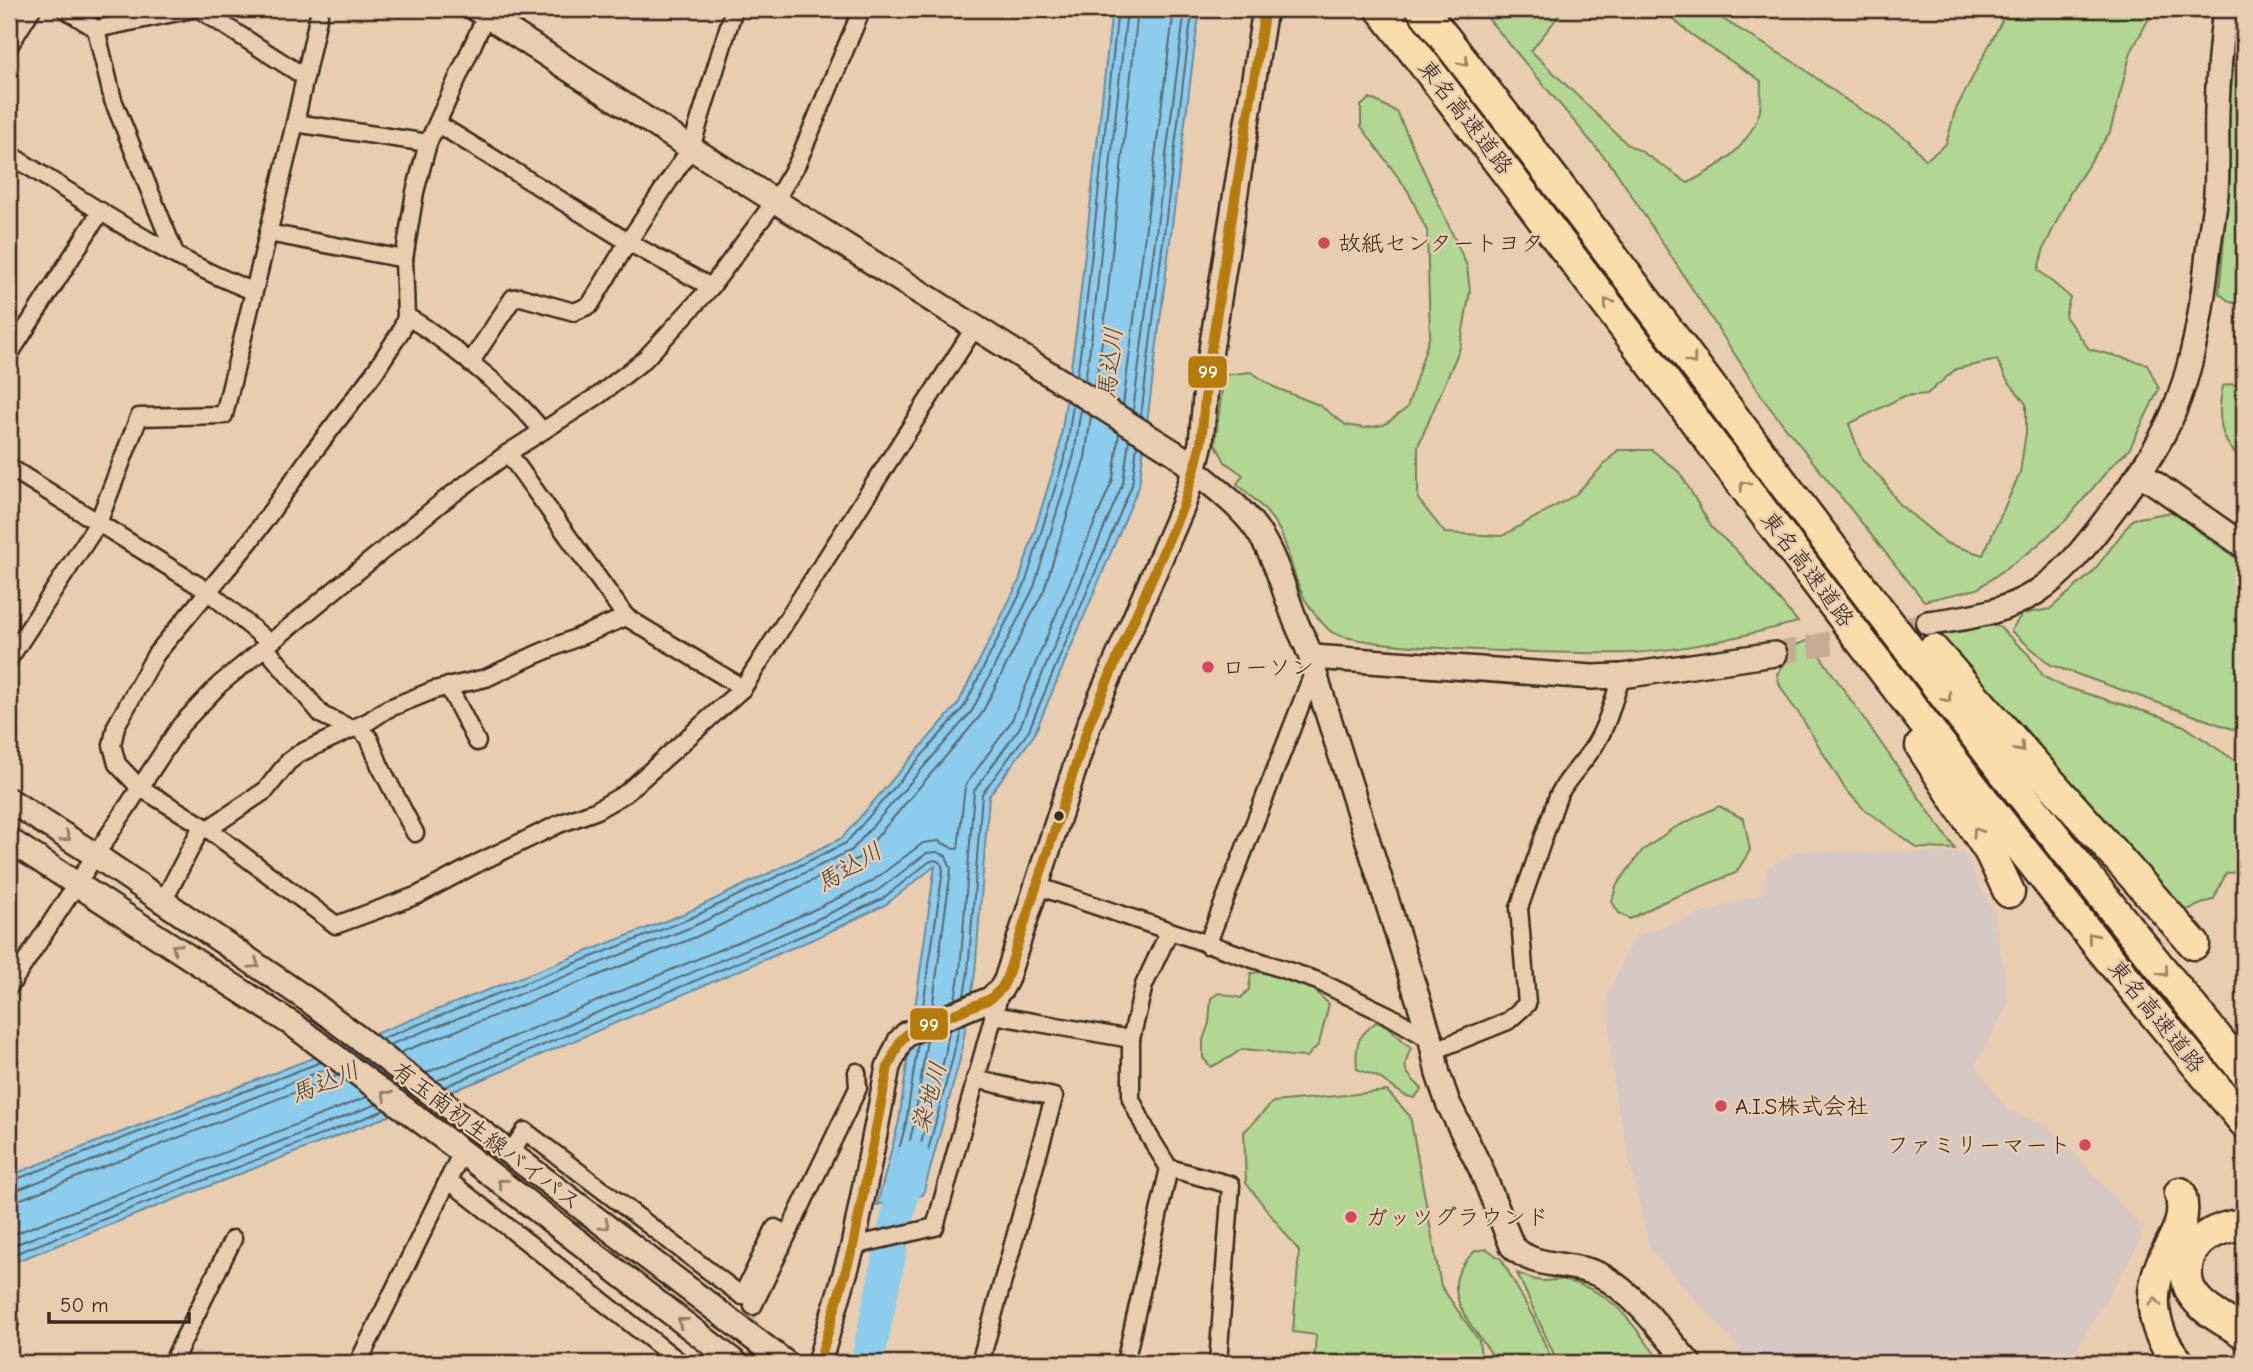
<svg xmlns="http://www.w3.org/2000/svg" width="2253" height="1372" font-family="'Comic Neue','Klee One',sans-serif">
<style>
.built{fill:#d6c8c2}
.green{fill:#b1d792;stroke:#768058;stroke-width:2;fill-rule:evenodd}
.water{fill:#8ccced;stroke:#6c8b9a;stroke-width:2}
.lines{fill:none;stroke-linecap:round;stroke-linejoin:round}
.shore{stroke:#5b6b71;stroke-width:2}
.river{stroke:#8ccced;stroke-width:33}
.street-tunnel{stroke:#c6ac93;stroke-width:16;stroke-dasharray:16 8;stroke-linecap:butt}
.secondary-tunnel{stroke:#c6ac93;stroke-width:23;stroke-dasharray:23 11;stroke-linecap:butt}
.street-casing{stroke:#3b2a1e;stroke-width:21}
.secondary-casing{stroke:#3b2a1e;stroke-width:28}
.highway-casing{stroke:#3b2a1e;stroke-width:35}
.street{stroke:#e9cdb0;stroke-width:16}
.secondary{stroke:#e9cdb0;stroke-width:23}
.highway{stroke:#fbddab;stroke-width:30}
.bus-1-casing{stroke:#e9cdb0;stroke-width:16}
.bus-1{stroke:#b57b0a;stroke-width:10}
.oneway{stroke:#9b8464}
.oneway2{stroke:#927c67}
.poi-dot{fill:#d1495b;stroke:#e9cdb0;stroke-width:2.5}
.bus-dot{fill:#3b2a1e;stroke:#e9cdb0;stroke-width:2.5}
.labels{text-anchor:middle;stroke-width:5;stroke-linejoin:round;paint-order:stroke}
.street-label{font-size:23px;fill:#3b2a1e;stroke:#e9cdb0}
.poi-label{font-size:23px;fill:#3b2a1e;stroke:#e9cdb0;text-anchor:start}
.water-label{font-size:24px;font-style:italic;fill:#47423d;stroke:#e9cdb0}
.line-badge{stroke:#e9cdb0;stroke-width:2.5}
.badge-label{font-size:19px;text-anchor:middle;font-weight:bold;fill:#fff}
</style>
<rect width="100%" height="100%" fill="#e9cdb0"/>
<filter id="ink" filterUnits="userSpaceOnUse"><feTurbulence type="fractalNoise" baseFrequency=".0143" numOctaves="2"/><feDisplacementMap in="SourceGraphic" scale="14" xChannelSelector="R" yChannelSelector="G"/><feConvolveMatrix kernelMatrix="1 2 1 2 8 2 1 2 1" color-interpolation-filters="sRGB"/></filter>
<g filter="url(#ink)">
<path class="built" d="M1796,851L1963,853L1994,913L2009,1003L1976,1064L2007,1110L2048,1125L2143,1228L2138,1245L2082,1340L2073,1363H1752L1649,1248L1614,1089L1607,995L1635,936L1764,893L1767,868Z"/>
<g class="green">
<path d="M1480,9H1564L1531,51L1628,145L1641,151L1688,183C1720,166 1746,150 1759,114C1762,105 1760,91 1761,81C1728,58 1691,39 1663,9H1706L1797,64L1849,102L1908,140L1926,160L1946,144L1955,111L2008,9H2154L2131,52L2110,132L2070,193L2044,248L2038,270L2070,297L2065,316L2089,349L2147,364L2159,389L2129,450L2113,464L2066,520L2032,550L1977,589L1924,601L1767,404L1615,170ZM1997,360L2006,378L2026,404V432L2020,473L1983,555L1946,543L1899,504L1883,480L1862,460L1849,424L1904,396L1927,394L1956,369Z"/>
<path d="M2239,9H2244V305L2230,302L2219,293L2230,175L2229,111Z"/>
<path d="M1370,98L1397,112L1467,266L1470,291L1460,348L1418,446V499L1445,533L1502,536L1575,495L1618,450H1652L1680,473L1712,528L1736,550L1798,622C1743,636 1688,650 1631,653C1589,654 1350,651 1329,630C1321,622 1312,611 1306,601C1294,583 1290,552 1280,531C1270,513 1253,497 1237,484L1243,475L1225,462L1215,443L1224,375L1251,372L1274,387L1319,405L1346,425L1364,428L1384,425L1407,408L1430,335L1427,231L1408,191L1361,126V106Z"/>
<path d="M2231,384L2244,386V459C2218,445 2217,412 2223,386Z"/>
<path d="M2172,512L2244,564V735L2235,730L2051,665L2011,631L2022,614L2050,609L2092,573L2133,519Z"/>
<path d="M1996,624L2028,654L2044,677L2062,686L2163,717L2184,726L2237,762H2244V872L2226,873L2214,899L2182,912L1941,635Z"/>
<path d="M1809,640L1955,849L1917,848L1863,808L1845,789L1800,715L1790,702L1780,686L1777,674L1788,659V648Z"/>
<path d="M1719,806L1744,819L1750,850L1736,873L1663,902L1630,919L1619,913L1612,902L1616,886L1642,851L1672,829Z"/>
<path d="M1264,972L1310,986L1329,1004L1319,1044L1307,1057L1289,1056L1266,1051L1242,1049L1229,1058L1211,1067L1203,1058V1040L1209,1023L1211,998L1219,993L1241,998L1249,989L1251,973Z"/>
<path d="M1376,1022L1387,1026L1411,1048C1400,1072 1406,1072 1422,1089L1414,1098L1404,1095L1378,1077L1357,1069C1355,1044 1357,1037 1376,1022Z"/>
<path d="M1387,1091L1410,1116L1441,1286L1479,1341L1482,1363H1314L1316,1335L1293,1332L1299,1251L1246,1183L1244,1132L1273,1102Z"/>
<path d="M1487,1249L1502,1260L1535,1321L1553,1363H1495L1493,1356C1477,1332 1443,1298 1461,1268C1464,1262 1470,1256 1475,1251Z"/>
<path d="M1517,1273C1525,1276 1535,1281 1543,1281C1551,1281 1558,1279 1565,1280C1618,1293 1631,1324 1662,1363H1558Z"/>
</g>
<path class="water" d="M1112,9H1201L1197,28L1139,486L1034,735L989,796L975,973L960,1059L923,1195L877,1205L899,1121L935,866L885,905L818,937L486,1078L9,1264V1176L686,913L842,838L958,704L1019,581L1059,451L1077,325Z"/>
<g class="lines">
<g class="shore">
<path d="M1077,376L1084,326L1118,9"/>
<path d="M1085,381L1093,327L1127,9"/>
<path d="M1095,387L1104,328L1138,9"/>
<path d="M1123,405L1174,9"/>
<path d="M1133,411L1185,9"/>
<path d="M1141,416L1190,27L1194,9"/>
<path d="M964,996L968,972L982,794L1028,732L1132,485L1137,445"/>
<path d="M955,999L960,971L974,791L1020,727L1123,483L1129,440"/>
<path d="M381,1039L689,919L846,843L964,707L1025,584L1066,453L1073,404"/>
<path d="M927,1039L914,1124L900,1179L903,1183L911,1180L945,1056L949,1030"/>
<path d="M918,1043L906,1123L888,1191L891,1195L918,1188L953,1057L959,1026"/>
<path d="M389,1045L692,927L852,850L972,711L1034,587L1074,455L1081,409"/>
<path d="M399,1053L696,937L859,858L981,715L1044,590L1085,458L1091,416"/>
<path d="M426,1073L807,913L871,882L923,843L939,841L954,849H958L965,786L1011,722L1113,479L1119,433"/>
<path d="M436,1081L811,922L877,891L927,853L937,852L946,856L951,869L932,1009"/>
<path d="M444,1087L815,930L882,899L929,862L935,860L941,863L943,870L922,1013"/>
<path d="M9,1182L321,1062"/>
<path d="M9,1191L17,1190L329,1068"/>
<path d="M9,1201L21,1199L339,1075"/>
<path d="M9,1236L367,1097"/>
<path d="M9,1247L377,1104"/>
<path d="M9,1256L385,1110"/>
</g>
<path class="river" d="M867,1363L901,1200L913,1157"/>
<path class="street-tunnel" d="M727,1363L753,1306"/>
<path class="secondary-tunnel" d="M1775,654L1928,623"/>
<defs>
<g id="street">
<path d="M65,9L96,29L113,100L176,256"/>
<path d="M199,9L305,77"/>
<path d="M489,9L428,143L415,192L404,259L406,317L401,331L374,373L311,455L251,540L156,654L116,726L112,745L117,764L139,787L208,829L336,925L418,895L478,863L559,824L595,811L626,793L743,688L975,327"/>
<path d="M96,29L193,9"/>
<path d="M9,46L32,9"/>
<path d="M295,123L428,143"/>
<path d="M438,124L628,242L711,287"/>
<path d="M9,154C88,203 166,258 253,291"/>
<path d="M268,233L404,259"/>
<path d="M406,317C423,324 436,336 451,347C482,372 518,399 542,431"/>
<path d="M9,355L101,211"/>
<path d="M470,363L513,298L521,297L574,312L590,305L628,242L691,148L734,9"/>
<path d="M508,453L626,617L743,688"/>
<path d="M9,467L209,592L269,642"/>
<path d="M264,646L322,715L352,729"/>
<path d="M9,659L98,523L139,417L224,415L295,123L320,9"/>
<path d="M448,686L477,742"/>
<path d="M357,727L369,738L380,766L415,833"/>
<path d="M208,829L266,790L288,762L300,753L369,721L387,709L434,690L486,678L535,655L626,617"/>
<path d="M1037,886L1318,981L1390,1016L1431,1040"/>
<path d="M163,902L202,826"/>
<path d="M1169,932L1144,985L1131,1039V1099L1149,1136L1169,1168L1231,1185L1218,1363"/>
<path d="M1207,945L1314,671"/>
<path d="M9,987L181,725L220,684L442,502L508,453L599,395L644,360L711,287L775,201L797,164L862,9"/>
<path d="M993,1015L1131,1039"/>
<path d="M1433,1051L1508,1021L1527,1004L1519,908L1558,796C1568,776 1585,762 1596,743C1609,722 1613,699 1622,676"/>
<path d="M975,1079L1054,1097L980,1363"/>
<path d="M510,1153L525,1131L742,1296L775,1228L787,1235"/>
<path d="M448,1180L681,1363"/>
<path d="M853,1246L935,1227L1001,989"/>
<path d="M753,1306L858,1088L857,1072"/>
<path d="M9,1325L10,1322"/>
<path d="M172,1363L233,1239"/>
<path d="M358,1363L462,1152"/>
<path d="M1125,1363L1169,1168"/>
</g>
<g id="secondary">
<path d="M476,9L691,148L1178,455C1204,481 1239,502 1259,533C1277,560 1284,592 1296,622C1303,639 1312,653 1314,671L1431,1040L1438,1074L1448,1103L1481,1169L1512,1246C1534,1270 1573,1261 1602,1276C1637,1296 1663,1333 1689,1363"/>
<path d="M2140,473L2244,546"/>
<path d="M1928,623C2029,611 2053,591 2113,510C2135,480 2157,450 2172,416C2193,367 2201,315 2207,262C2209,239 2214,216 2216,194C2218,166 2216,137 2217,109C2218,76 2221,42 2225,9"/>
<path d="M1313,657L1592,677L1622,676L1775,654"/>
<path d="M9,800L95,855L311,1002L786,1363"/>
<path d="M9,840L295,1026L462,1152L736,1363"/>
<path d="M819,1363L853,1246L888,1067L900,1041L908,1033L990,999L1001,989L1006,980L1089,724L1183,506L1194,471L1201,443L1207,375L1265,9"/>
</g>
<g id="highway">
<path d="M1381,9C1618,312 1842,625 2082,925C2135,992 2190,1056 2244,1122"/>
<path d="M1422,9C1613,251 1793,501 1982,744C2068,854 2156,963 2244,1071"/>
<path d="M1933,650L2194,944"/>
<path d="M1921,746L1990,852L2009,892"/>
<path d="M2244,1224C2220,1227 2190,1238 2187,1266C2186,1275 2187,1285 2192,1293C2203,1311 2227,1321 2244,1333"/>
<path d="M2179,1363C2153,1333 2146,1298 2163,1260C2174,1237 2188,1220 2180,1193"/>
</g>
</defs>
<use href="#street" class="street-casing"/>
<use href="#secondary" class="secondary-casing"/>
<use href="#highway" class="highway-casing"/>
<use href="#street" class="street"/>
<use href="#secondary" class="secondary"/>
<use href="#highway" class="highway"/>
<defs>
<path id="bus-1" d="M819,1363L853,1246L888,1067L900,1041L908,1033L990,999L1001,989L1006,980L1089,724L1183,506L1194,471L1201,443L1207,375L1265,9"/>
</defs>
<use href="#bus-1" class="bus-1-casing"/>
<use href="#bus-1" class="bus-1"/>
</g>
<defs><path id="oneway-chevron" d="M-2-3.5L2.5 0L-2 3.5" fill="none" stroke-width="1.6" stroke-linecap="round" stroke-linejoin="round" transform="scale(1.75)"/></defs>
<g class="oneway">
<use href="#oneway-chevron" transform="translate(1464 62) rotate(52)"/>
<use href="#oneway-chevron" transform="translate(1608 303) rotate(-127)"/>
<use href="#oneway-chevron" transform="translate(1692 360) rotate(53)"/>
<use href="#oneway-chevron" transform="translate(1744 485) rotate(-127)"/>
<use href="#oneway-chevron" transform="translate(1947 698) rotate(53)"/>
<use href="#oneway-chevron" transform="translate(2020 748) rotate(48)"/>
<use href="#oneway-chevron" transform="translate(1977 832) rotate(-123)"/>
<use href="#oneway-chevron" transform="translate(2092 937) rotate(-129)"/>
<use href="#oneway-chevron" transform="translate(2164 972) rotate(51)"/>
<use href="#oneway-chevron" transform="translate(2155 1302) rotate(-90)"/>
</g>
<g class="oneway2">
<use href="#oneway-chevron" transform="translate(66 837) rotate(33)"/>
<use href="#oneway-chevron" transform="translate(176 948) rotate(-147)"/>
<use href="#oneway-chevron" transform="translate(255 964) rotate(34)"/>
<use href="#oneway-chevron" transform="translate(386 1095) rotate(-143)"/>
<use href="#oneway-chevron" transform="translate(502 1183) rotate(-142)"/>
<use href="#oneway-chevron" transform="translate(605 1225) rotate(37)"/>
<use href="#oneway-chevron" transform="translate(682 1322) rotate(-142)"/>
</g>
</g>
<g class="poi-dot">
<circle cx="1324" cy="243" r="7"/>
<circle cx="1208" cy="667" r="7"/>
<circle cx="1721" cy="1106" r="7"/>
<circle cx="2085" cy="1145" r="7"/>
<circle cx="1351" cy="1217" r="7"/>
</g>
<circle class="bus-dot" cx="1059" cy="816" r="6"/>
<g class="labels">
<g class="street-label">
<text transform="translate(1466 117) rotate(52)" y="8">東名高速道路</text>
<text transform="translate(1808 569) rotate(53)" y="8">東名高速道路</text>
<text transform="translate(2157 1016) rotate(51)" y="8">東名高速道路</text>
<text transform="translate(487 1136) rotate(37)" y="8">有玉南初生線バイパス</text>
</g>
<g class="poi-label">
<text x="1338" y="251">故紙センタートヨタ</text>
<text x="1222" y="675">ローソン</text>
<text x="1735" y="1114">A.I.S株式会社</text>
<text x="2071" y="1153" text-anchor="end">ファミリーマート</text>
<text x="1365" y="1225">ガッツグラウンド</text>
</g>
<g class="water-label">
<text transform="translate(1110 363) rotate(-84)" y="8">馬込川</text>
<text transform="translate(849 867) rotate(-31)" y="8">馬込川</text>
<text transform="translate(325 1082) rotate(-22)" y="8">馬込川</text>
<text transform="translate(929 1097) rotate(-74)" y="8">染地川</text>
</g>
</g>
<g class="line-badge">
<rect x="1187" y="355" width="41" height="34" rx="7" fill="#b57b0a"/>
<rect x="909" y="1007" width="40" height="34" rx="7" fill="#b57b0a"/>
</g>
<g class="badge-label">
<text x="1208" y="378">99</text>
<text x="929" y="1031">99</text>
</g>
<rect width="2253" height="1372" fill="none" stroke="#e9cdb0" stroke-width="35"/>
<rect x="18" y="18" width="2218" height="1337" fill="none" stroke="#3b2a1e" stroke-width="2.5" filter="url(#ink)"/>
<path d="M49 1312v10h140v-10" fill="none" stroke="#3b2a1e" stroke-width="3.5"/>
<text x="60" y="1312" font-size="21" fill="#3b2a1e" stroke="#e9cdb0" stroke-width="5" paint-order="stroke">50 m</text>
</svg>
